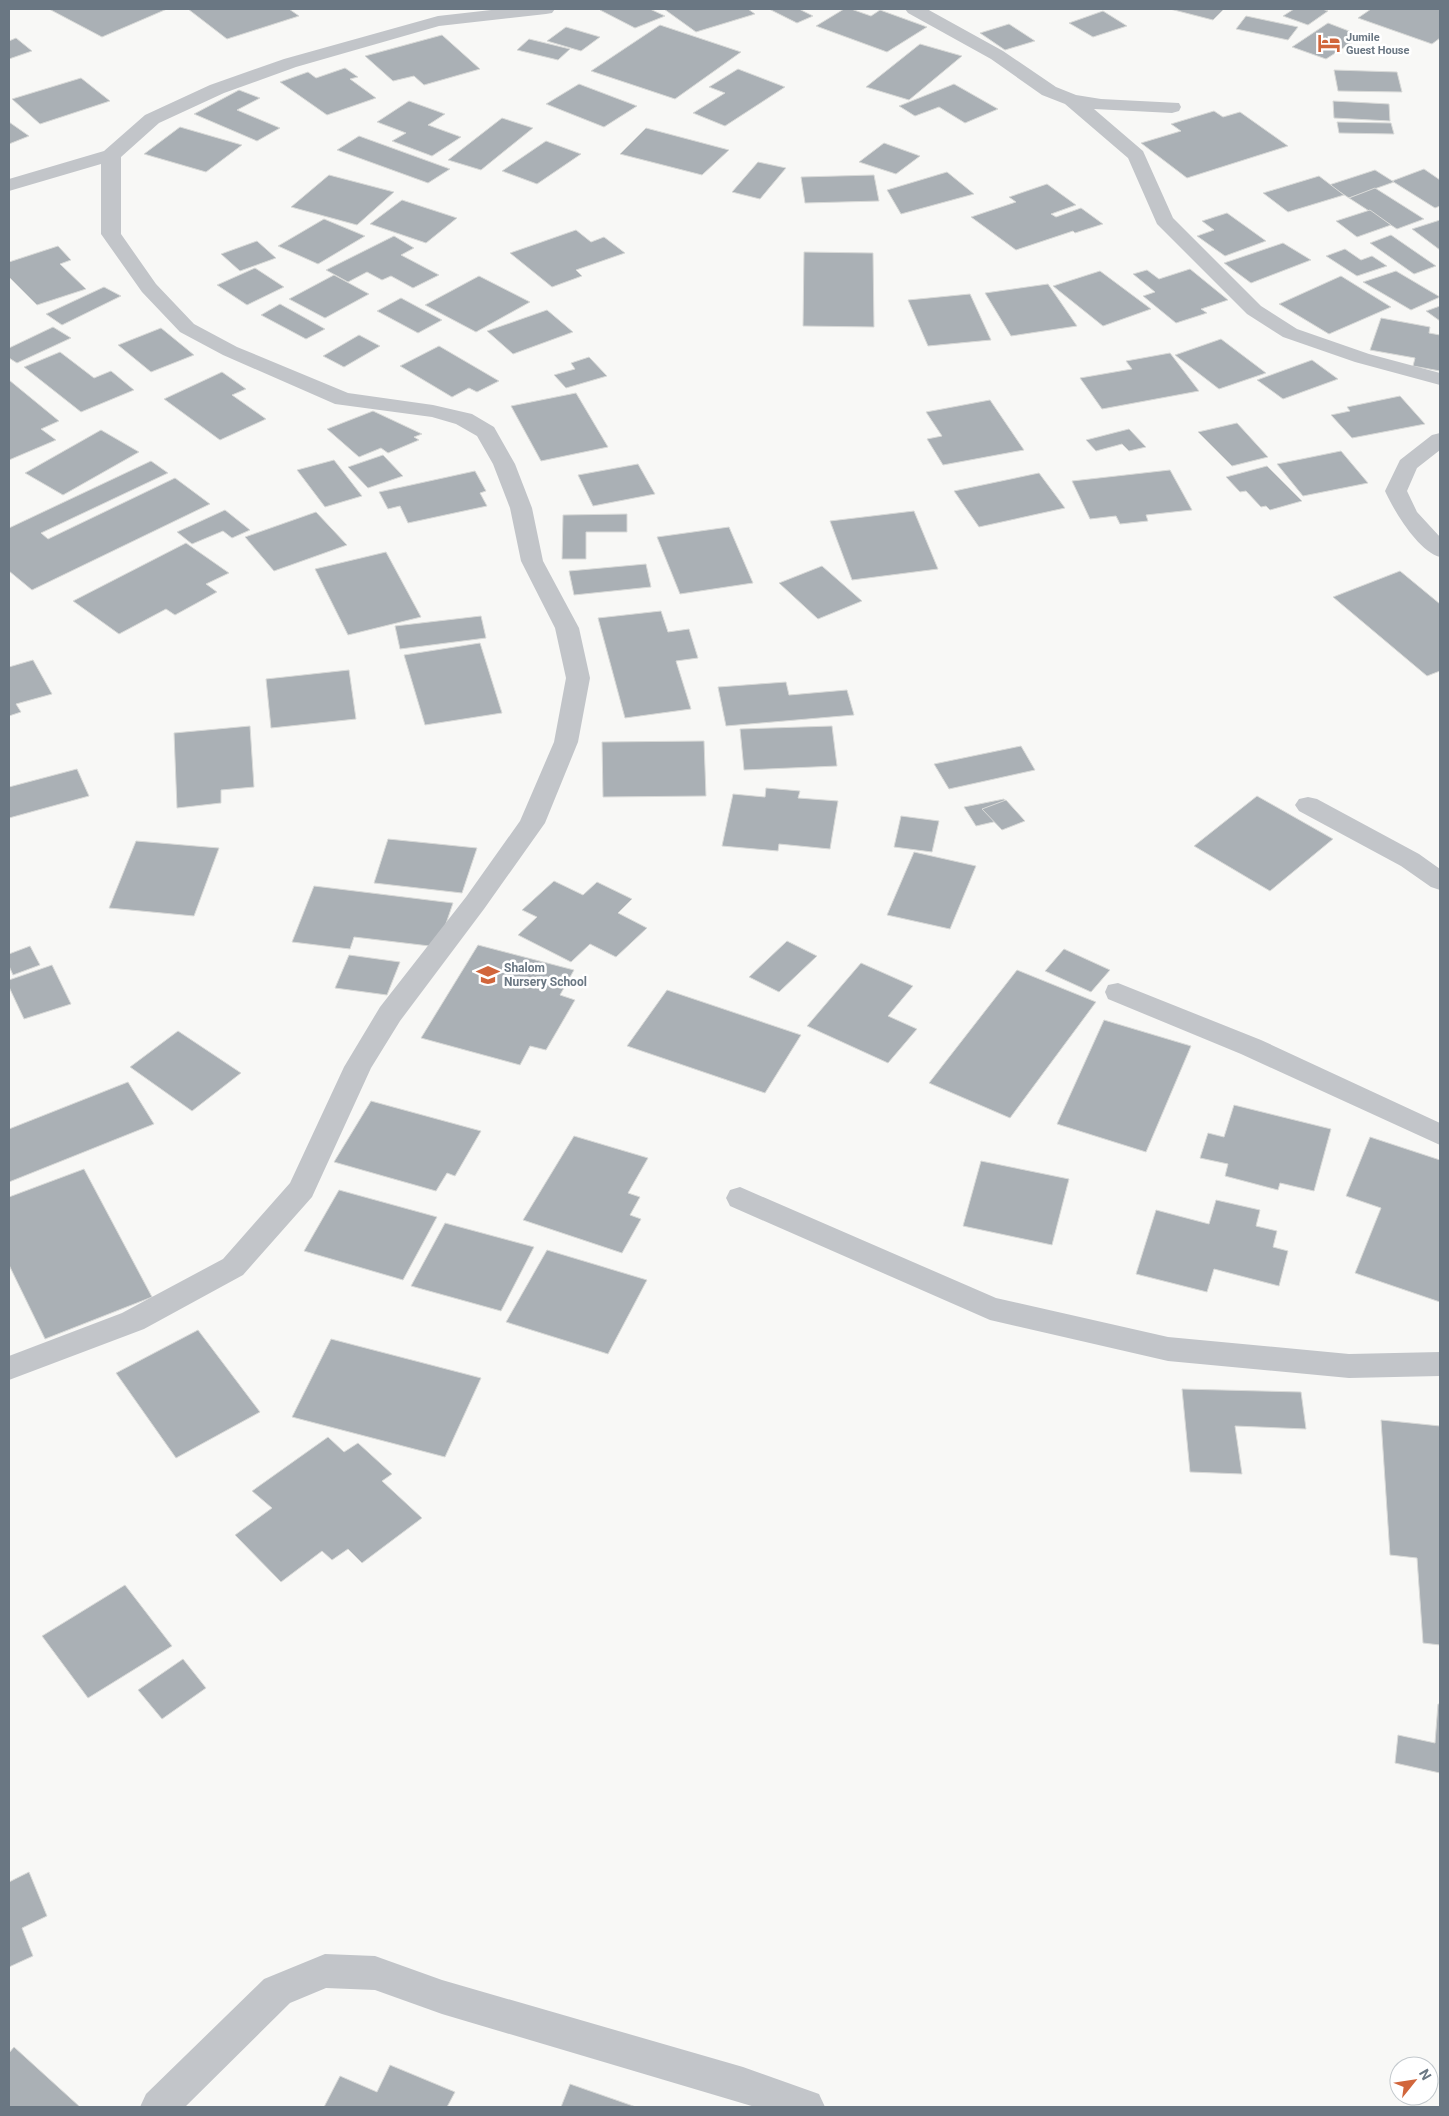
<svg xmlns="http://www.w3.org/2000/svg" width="1449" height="2116" font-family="Roboto,sans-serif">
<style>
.building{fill:#aab0b5;stroke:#d9dad8}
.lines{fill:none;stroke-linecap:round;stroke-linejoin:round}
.minor{fill:#c2c5c9;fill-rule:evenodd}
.labels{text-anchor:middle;stroke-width:5;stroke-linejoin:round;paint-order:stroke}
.far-poi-label{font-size:11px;font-weight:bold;fill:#6a7783;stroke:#fff;text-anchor:start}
.poi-label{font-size:12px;font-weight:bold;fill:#6a7783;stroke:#fff;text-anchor:start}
</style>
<rect width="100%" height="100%" fill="#f8f8f6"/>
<g class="building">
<path d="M49,9H167L102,37Z"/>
<path d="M188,9H289L299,16L227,39Z"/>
<path d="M602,9H650L665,16L635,28L600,10Z"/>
<path d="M664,9H748L755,14L696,32Z"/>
<path d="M769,9H799L813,16L797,23Z"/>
<path d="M844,9H851L871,16L880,10L927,27L887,52L816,26Z"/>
<path d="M1170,9H1224L1213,20Z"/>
<path d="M1294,9H1322L1328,11L1308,25L1283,16Z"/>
<path d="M1371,9H1440V38L1432,44L1358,18Z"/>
<path d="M1103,11L1127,26L1093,37L1069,23Z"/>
<path d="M1246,16L1298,27L1288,40L1236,29Z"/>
<path d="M1328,23L1362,36L1326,59L1292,47Z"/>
<path d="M1009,24L1035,41L1005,50L980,33Z"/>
<path d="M660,25L741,52L675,99L591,71Z"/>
<path d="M566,27L600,37L581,51L547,41Z"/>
<path d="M442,35L480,69L424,85L414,76L393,81L365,56Z"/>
<path d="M16,38L32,51L9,59V41Z"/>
<path d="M529,39L570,49L558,60L517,50Z"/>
<path d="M920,44L962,56L909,100L866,87Z"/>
<path d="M345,68L358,77L350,79L376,98L327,115L280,82L308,72L316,78Z"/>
<path d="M738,69L785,87L725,126L693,113L725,93L709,87Z"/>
<path d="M1334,70L1397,72L1402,92L1338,91Z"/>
<path d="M81,78L110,101L40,124L12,99Z"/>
<path d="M579,84L637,106L604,127L546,104Z"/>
<path d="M954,84L998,109L965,123L939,107L915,116L899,106Z"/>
<path d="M239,90L260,98L237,110L280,128L257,141L194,114Z"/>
<path d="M409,101L445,114L428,125L461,137L432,156L392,141L406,133L377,122Z"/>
<path d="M1333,101L1389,104L1390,121L1334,118Z"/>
<path d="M1214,111L1223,117L1240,112L1288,146L1187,178L1141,143L1181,131L1171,124Z"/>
<path d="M502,118L533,128L481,170L448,160Z"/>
<path d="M9,122L29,136L9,144Z"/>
<path d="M1337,122L1391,123L1394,134L1339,133Z"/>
<path d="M180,127L242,145L206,172L144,154Z"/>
<path d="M646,128L729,150L702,175L620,154Z"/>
<path d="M359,136L450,169L428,183L337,150Z"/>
<path d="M546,141L581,154L537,184L502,171Z"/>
<path d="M884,143L920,156L896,174L859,162Z"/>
<path d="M758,162L786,168L760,199L732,192Z"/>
<path d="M1424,169L1440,180V206L1435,208L1392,181Z"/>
<path d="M1375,170L1394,182L1349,198L1329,185Z"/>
<path d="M947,172L974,194L901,214L887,190Z"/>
<path d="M329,175L394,192L357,225L291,207Z"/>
<path d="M874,175L879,201L805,203L801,177Z"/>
<path d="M1319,176L1344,195L1288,212L1263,193Z"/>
<path d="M1047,184L1076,205L1051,214L1056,217L1081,208L1103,224L1075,233L1073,231L1016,250L971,217L1016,202L1009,197Z"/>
<path d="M1375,188L1424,219L1397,229L1349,198Z"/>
<path d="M402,200L457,218L426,243L370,224Z"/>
<path d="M1370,210L1391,225L1357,237L1336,221Z"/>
<path d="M1227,213L1266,241L1225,256L1197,236L1214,230L1202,221Z"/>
<path d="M324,219L365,236L318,264L278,246Z"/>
<path d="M1440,220V250L1412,229Z"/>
<path d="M576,230L591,242L604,237L625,253L576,270L582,276L552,287L510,253Z"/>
<path d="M1391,235L1436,266L1414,274L1370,243Z"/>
<path d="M394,236L414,248L401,255L439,275L413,288L391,276L382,280L367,272L348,282L326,270Z"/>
<path d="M257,241L276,258L240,271L221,254Z"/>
<path d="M1283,243L1311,260L1251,283L1224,263Z"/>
<path d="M58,246L71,260L60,264L86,289L37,305L9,277V262Z"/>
<path d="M1345,249L1361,260L1372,256L1387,266L1357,276L1326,256Z"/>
<path d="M804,252L873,253L874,327L803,326Z"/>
<path d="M255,268L284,287L247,305L217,285Z"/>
<path d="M1190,269L1228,300L1201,309L1207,313L1176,323L1143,296L1155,292L1133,274L1147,270L1159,279Z"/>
<path d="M1100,271L1151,309L1103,326L1053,286Z"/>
<path d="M1396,271L1440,297L1411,310L1363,282Z"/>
<path d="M334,275L369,294L325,318L289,299Z"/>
<path d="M479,276L530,302L476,332L425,305Z"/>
<path d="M1341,276L1391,307L1329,334L1279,304Z"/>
<path d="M1048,284L1077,326L1011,336L985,293Z"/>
<path d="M104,287L121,296L62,325L46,314Z"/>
<path d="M970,294L991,340L928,346L908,300Z"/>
<path d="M401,298L442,320L418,333L377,311Z"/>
<path d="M280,304L325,329L306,339L261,315Z"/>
<path d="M1440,306V321L1426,311Z"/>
<path d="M547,310L573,332L513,354L487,331Z"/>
<path d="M1381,318L1430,327L1429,333L1440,335V371L1413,366L1415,358L1370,350Z"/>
<path d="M53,327L71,338L17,363L9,358V348Z"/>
<path d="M161,328L194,355L151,372L118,345Z"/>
<path d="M359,335L380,346L344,367L323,356Z"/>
<path d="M1221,339L1266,373L1219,389L1175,355Z"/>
<path d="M439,346L499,381L477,392L469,388L452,397L400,366Z"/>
<path d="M60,352L94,378L111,371L134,390L81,412L24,367Z"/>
<path d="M1170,353L1199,391L1102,409L1080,378L1132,369L1126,361Z"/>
<path d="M589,357L607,376L566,388L554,375L575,369L571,363Z"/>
<path d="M1312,360L1338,379L1283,399L1257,380Z"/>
<path d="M222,372L246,389L232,395L266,419L220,440L164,399Z"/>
<path d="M9,380L59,421L41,429L56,440L9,460Z"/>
<path d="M576,393L608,447L541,461L511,406Z"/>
<path d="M1400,396L1425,424L1352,438L1331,415L1350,411L1347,407Z"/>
<path d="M990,400L1024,450L943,465L927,439L942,436L926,412Z"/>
<path d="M373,411L422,434L414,437L419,440L388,453L381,448L359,457L327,429Z"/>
<path d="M1237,423L1268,457L1232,466L1198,432Z"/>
<path d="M1129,429L1146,447L1129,451L1122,444L1096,451L1086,440Z"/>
<path d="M101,430L139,452L63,495L25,473Z"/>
<path d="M1341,451L1368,483L1303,496L1277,464Z"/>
<path d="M383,455L403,476L368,488L348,467Z"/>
<path d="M334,460L362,496L325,507L297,470Z"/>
<path d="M151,461L168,473L41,533L48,539L175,478L210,504L32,590L9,571V528Z"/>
<path d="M638,464L655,494L593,506L578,475Z"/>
<path d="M1267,466L1302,501L1270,510L1266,506L1261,507L1246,491L1240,492L1226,477Z"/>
<path d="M1170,470L1192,510L1146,515L1148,521L1120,524L1116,516L1090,519L1072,481Z"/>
<path d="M475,471L486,491L480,493L487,506L408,523L400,506L388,509L379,492Z"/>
<path d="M1039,473L1065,508L979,527L954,491Z"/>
<path d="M225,510L250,530L232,538L223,531L192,544L177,532Z"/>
<path d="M914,511L938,569L852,580L830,521Z"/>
<path d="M316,512L347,545L274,571L245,537Z"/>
<path d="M627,514V532H586V559H562L563,515Z"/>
<path d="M729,527L753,583L680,594L657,537Z"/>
<path d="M186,543L229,573L206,584L217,592L175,615L166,609L119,634L73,601Z"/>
<path d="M386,552L421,617L348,635L315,569Z"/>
<path d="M646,564L651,587L574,595L569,571Z"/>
<path d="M822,566L862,601L818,619L779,583Z"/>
<path d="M1400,571L1440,604V671L1427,676L1333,597Z"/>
<path d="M661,611L668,632L689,629L698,658L676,661L691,709L625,718L598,618Z"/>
<path d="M481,616L486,638L400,649L395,626Z"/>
<path d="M480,643L502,713L425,725L404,655Z"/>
<path d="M33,660L52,694L16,704L21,712L9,716V667Z"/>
<path d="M349,670L356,719L271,728L266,679Z"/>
<path d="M786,682L789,695L847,690L854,715L726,726L718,687Z"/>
<path d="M250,726L254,787L221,790V803L177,808L174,733Z"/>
<path d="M832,726L837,766L744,770L740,729Z"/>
<path d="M704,741L706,796L603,797L602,742Z"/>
<path d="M1021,746L1035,770L949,789L934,764Z"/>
<path d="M77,769L89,796L9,818V787Z"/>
<path d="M766,788L800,791L798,798L838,801L830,849L779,844L778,851L722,846L733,794L765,797Z"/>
<path d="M1257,796L1333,839L1270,891L1194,846Z"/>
<path d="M1004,799L1015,817L976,826L964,807Z"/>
<path d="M1006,800L1025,821L1002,830L982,809Z"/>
<path d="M901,816L939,821L932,852L894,847Z"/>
<path d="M388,839L477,848L462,893L374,883Z"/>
<path d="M136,841L219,848L194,916L109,908Z"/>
<path d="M914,852L976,866L950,929L887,915Z"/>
<path d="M554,881L583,895L597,882L632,899L618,913L647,928L616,957L590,944L571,962L518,935L537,917L522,910Z"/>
<path d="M314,886L453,903L438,947L354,937L350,949L292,942Z"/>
<path d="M787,941L817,956L779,992L749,977Z"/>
<path d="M478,945L574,970L560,995L575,1000L546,1050L530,1046L520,1065L421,1038Z"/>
<path d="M30,946L40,965L13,975L9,966V954Z"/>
<path d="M1064,949L1110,970L1091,992L1045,971Z"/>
<path d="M349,955L400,962L387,995L335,988Z"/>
<path d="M861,963L913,986L888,1016L917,1029L888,1063L807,1026Z"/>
<path d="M52,965L71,1004L24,1019L9,987V980Z"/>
<path d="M1017,970L1096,1002L1010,1118L929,1083Z"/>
<path d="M667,990L801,1035L765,1093L627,1046Z"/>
<path d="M1104,1020L1191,1046L1146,1152L1057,1124Z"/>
<path d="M178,1031L241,1073L192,1111L130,1067Z"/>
<path d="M128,1082L154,1124L9,1182V1129Z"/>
<path d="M371,1101L481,1131L455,1176L447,1173L436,1191L334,1162Z"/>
<path d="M1234,1105L1331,1129L1314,1191L1280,1183L1278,1190L1225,1176L1228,1164L1200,1158L1208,1133L1224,1137Z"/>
<path d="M574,1136L648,1158L628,1193L640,1197L630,1215L641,1219L622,1253L523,1220Z"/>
<path d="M1370,1137L1440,1160V1302L1355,1273L1381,1208L1346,1196Z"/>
<path d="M981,1161L1069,1179L1052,1245L963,1226Z"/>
<path d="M84,1169L152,1297L45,1339L9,1265V1197Z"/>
<path d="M339,1190L437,1217L403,1280L304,1251Z"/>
<path d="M1216,1200L1260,1210L1256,1226L1277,1231L1273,1247L1288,1251L1279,1286L1214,1269L1207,1292L1136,1274L1156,1210L1209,1224Z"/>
<path d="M445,1223L534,1247L501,1311L411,1286Z"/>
<path d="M547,1250L647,1280L608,1354L506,1322Z"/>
<path d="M198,1330L260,1412L176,1458L116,1373Z"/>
<path d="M331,1339L481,1378L445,1457L292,1417Z"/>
<path d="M1182,1389L1301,1392L1306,1429L1235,1426L1242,1474L1190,1472Z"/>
<path d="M1381,1420L1440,1426V1645L1423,1643L1417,1558L1390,1555Z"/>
<path d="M328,1437L344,1452L358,1443L392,1474L382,1481L422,1518L362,1563L348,1549L332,1560L322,1551L281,1582L235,1535L272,1508L252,1491Z"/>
<path d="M125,1585L172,1646L88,1698L42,1636Z"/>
<path d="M183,1659L206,1688L162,1719L138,1690Z"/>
<path d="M1438,1704H1440V1773L1395,1763L1398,1735L1435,1743Z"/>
<path d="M29,1872L47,1916L22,1928L33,1956L9,1967V1882Z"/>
<path d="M14,2047L80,2107H9V2053Z"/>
<path d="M390,2065L455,2092L447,2107H324L340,2076L377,2092Z"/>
<path d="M570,2084L636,2107H561Z"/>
</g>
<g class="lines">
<g class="minor">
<path d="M500,9H555L552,13L546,14L439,26L296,67L224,93L159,123L121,157V234L156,284L194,324L237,347L348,393L433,405L472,414L494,427L515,464L532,508L543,561L579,628L590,678L578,742L545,823L484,909L400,1021L371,1068L312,1197L243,1275L144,1329L9,1380V1356L122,1313L223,1259L290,1183L344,1067L380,1007L466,897L520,821L554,742L566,678L555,628L521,561L510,508L493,464L477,436L456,424L432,417L335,404L223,355L180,332L142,292L101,234V164L9,191V179L104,151L145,115L210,85L284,59L438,16Z"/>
<path d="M905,9H927L1003,51L1056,87L1076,95L1101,99L1179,103L1181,107L1179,111L1172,113L1094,109L1143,151L1173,218L1261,306L1297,329L1369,354L1440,373V385L1355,362L1283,337L1247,314L1157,224L1128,158L1065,104L1042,95L991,59L908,13Z"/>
<path d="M1440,433V450L1417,468L1407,491L1417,512L1440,537V557C1418,551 1394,511 1385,491L1400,460L1432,435Z"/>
<path d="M1308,797L1317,799L1419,854L1440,869V890L1431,887L1401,866L1299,811L1295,805L1299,799Z"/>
<path d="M1118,983L1261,1040L1440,1123V1145L1241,1054L1108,999L1105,992L1108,985Z"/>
<path d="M740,1187L996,1298L1168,1337L1349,1354L1440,1352V1376L1349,1378L1168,1361L990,1320L730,1206L726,1198L730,1190Z"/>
<path d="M325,1954L375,1956L442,1980L743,2067L819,2094L825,2107H755L442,2014L375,1990L326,1988L290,2003L185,2107H140L146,2094L264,1979Z"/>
</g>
</g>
<defs>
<symbol id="hotel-bare" viewBox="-9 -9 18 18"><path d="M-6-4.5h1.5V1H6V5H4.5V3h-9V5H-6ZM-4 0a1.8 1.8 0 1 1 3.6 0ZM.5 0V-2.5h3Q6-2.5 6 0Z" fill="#d1663c" stroke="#fff" stroke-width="2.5" paint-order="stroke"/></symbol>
<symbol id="school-bare" viewBox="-9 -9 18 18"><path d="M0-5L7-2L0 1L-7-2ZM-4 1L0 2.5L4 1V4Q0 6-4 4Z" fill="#d1663c" stroke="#fff" stroke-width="2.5" paint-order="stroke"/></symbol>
</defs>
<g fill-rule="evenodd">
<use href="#hotel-bare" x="1313" y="27" width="32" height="32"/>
<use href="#school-bare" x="472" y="959" width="32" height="32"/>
</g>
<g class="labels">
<g class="far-poi-label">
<text x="1346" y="41">Jumile<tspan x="1346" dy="13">Guest House</tspan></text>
</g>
<g class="poi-label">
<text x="504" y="972">Shalom<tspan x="504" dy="14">Nursery School</tspan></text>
</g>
</g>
<rect width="1449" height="2116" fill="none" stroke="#6a7783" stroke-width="20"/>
<g transform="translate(1414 2081) rotate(60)"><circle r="24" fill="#ffffff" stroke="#c3c9cd"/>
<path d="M0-4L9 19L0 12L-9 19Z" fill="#d1663c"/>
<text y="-8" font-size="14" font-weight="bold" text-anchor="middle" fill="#6a7783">N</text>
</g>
</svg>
